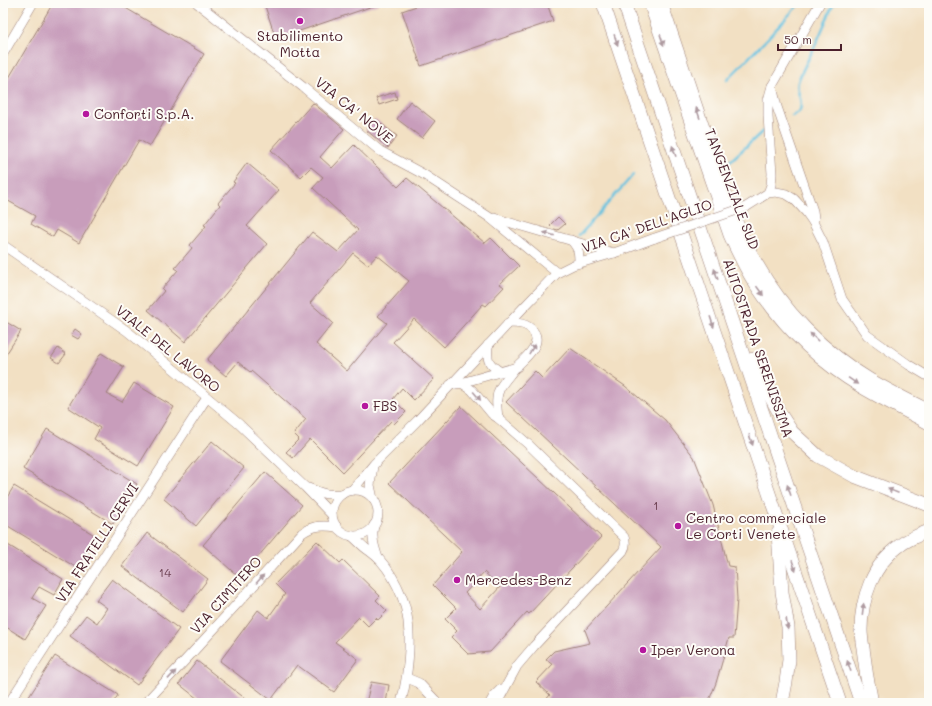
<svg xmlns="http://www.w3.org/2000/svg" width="932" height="706" font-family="Mali,sans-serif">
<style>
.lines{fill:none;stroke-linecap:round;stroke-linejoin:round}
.stream{stroke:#63c2e1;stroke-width:2.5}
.building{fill:#c89dbb;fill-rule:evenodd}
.minor-casing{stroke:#9e8077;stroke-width:10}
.highway-casing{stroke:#9e8077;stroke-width:14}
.minor{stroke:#fff;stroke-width:9}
.highway{stroke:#fff;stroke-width:13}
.minor-bridge-casing{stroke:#9e8077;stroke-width:10;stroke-linecap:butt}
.minor-bridge{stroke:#fff;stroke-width:9}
.oneway{fill:#ae9aa0}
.poi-dot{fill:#b5179e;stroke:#fdfcf7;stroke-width:1.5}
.labels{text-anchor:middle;stroke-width:4;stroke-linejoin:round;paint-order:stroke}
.number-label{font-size:12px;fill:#6a3e4f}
.poi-label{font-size:14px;fill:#4a1f2b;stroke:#fdfcf7;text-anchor:start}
.street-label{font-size:14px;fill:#4a1f2b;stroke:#fdfcf7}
</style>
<rect width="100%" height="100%" fill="#fdfcf7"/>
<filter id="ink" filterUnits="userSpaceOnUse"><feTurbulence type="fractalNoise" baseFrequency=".025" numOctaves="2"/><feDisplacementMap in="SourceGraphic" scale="8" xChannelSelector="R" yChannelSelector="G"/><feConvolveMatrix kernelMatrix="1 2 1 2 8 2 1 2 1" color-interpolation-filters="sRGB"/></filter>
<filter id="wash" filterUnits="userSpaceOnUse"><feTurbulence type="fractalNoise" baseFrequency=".012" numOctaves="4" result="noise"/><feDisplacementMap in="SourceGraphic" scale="16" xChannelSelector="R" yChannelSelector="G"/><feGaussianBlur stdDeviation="0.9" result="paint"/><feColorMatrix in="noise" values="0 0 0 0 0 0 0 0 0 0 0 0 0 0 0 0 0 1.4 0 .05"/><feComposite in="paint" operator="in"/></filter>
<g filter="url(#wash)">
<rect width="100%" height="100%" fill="#f2e0c3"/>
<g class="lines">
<g class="stream">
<path d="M727,80L766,40L800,3"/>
<path d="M792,116L799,112C805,101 795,93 798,82C802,70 808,60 814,48C821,33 827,18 834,3"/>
<path d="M726,165L763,131"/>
<path d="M579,236L633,175"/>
</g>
</g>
<g id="blocks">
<g class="building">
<path d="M53,3H117L204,54L150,146L139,140L79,243L57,230L53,237L31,224L35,216L3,198V88Z"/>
<path d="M264,3H379V4L276,39Z"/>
<path d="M425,3H547L553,21L421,66L402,11Z"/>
<path d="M395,92L397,99L379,105L376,98Z"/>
<path d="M410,101L435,121L422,138L397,119Z"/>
<path d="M313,103L344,129L320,157L332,168L354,145L398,187L407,178L485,243L491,238L519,266L500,284L504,287L486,306L483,304L444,347L414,319L393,342L434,379L414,400L402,388L393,399L406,412L394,424L391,421L343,472L310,439L293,458L286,452L299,439L294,434L306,419L251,371L250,372L238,362L226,376L207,360L312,232L338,252L358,230L313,188L323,177L311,167L301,177L271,150ZM353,253L368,265L377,255L409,281L378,316L387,323L347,371L316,344L333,323L310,303Z"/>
<path d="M375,119L397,136L388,148L366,130Z"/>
<path d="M247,163L279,190L247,226L267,244L185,342L148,310L164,291L162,289L178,270L175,268L192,248L190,245L206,226L204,225L220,205L218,203L235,183L233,182Z"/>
<path d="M558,217L565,224L558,230L554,229L550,225Z"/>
<path d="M3,320L21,331L3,359Z"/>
<path d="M75,329L82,334L78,339L71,335Z"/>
<path d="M58,348L66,354L59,363L51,358Z"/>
<path d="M570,348L625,386L665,420L694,457L713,505L728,566L735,567L737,599L734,638H729L716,683L708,703H543L550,695L536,682L553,664L546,659L554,651L590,643L585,630L661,547L506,402L535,371L542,378Z"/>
<path d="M101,353L124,367L107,394L122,402L134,383L174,407L138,466L94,439L100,428L68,407Z"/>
<path d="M461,406L601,537L529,614L527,612L490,652L468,654L451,637L457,631L445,619L456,608L433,585L462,552L389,483ZM484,572L500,587L480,609L465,593Z"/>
<path d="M47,429L137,484L113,524L23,469Z"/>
<path d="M212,441L244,468L196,526L164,499Z"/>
<path d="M265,472L302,505L240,578L203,545Z"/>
<path d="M14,486L96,536L77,568L3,523V504Z"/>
<path d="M147,533L208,579L183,612L122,566Z"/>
<path d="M317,541L340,563L343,560L380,596L376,600L387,611L378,620L376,618L368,626L359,617L335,642L358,659L334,692L297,665L271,700L220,661L258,610L268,618L285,594L275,584Z"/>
<path d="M3,542L63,579L54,595L39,587L32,598L46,606L25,639L3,625Z"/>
<path d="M112,579L179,629L137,685L70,636L86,615L97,623L107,608L96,600Z"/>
<path d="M55,656L118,695L113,703H25Z"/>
<path d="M197,661L251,703H203L179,684Z"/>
<path d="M371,682L389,685L386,703H366Z"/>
</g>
</g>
</g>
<g filter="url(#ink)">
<use href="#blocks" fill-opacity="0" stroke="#9e8077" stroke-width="1"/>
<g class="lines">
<defs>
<g id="minor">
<path d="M197,3L303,87L380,151L423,174L489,217L557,273"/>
<path d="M3,54L33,3"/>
<path d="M772,86L777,107L813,211L814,218L813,222L823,242L842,299L867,335L909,365L929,377"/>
<path d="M768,193L771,185L772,174L768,116V100L772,86L820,3"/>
<path d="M746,207L768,193L776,192L786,194L794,199L806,212L813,222"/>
<path d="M494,218L614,253"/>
<path d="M571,240C579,249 579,252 579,263"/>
<path d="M3,245L127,331L176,371L239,424L305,487L332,515"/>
<path d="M488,345C487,359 487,364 501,372"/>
<path d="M461,383L517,367"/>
<path d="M450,385L461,383L466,386L472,390L492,414L498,418L529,445L624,537C626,542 626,546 623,551L534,646L517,666L497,703"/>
<path d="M498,418C497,408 495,397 500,388C504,381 510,375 515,368C523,360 544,344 533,331C527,323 517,323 508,323"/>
<path d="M308,488C323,494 327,495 342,494"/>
<circle cx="355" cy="513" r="23"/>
<path d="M351,491L360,481L374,464L417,421L524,307L557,273L573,265L614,253L655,238"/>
<path d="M373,499L370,485L373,466"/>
<path d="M374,525C371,537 374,546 378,558"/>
<path d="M352,536C357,540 362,546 368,550C372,553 376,556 380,560C389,570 397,584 402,597C414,627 409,672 401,703"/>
<path d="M407,678L419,683L438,703"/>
<path d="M9,703L202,405L207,398"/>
<path d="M145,703L192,653L302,533C313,525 324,525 337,527"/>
<path d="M490,703L494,696L501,689"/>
</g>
<g id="highway">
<path d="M603,3L840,703"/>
<path d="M624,3L861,703"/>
<path d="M650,3L730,235C738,252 746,270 757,286C784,327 820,362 862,387C884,400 907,411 929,423"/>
<path d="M661,3L729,205C737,225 745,244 756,263C783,311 823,352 870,380C889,391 909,401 929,411"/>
<path d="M753,359L768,392L779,412L792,432L818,456L854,476L929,505"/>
<path d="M778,533L782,592L788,627L789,660L786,682L782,703"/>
<path d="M872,703C868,685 865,667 863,648C862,642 861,636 861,630C861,599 873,564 899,546C908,539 918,535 929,531"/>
</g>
</defs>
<use href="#minor" class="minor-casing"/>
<use href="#highway" class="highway-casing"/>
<use href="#minor" class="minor"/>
<use href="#highway" class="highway"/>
<defs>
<path id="minor-bridge" d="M655,238L746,207"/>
</defs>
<use href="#minor-bridge" class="minor-bridge-casing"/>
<use href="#minor-bridge" class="minor-bridge"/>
</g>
<defs><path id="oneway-solid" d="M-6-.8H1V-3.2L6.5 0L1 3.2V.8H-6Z"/></defs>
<g class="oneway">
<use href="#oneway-solid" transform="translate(616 40) rotate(71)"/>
<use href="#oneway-solid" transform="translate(662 40) rotate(71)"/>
<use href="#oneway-solid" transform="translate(698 113) rotate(-109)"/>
<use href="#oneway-solid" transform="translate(674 151) rotate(-109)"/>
<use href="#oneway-solid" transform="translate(549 234) rotate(-164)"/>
<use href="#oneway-solid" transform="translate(716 274) rotate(-109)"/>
<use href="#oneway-solid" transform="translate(760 291) rotate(54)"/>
<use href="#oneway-solid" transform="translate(712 322) rotate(71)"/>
<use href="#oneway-solid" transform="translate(814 337) rotate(-135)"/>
<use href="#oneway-solid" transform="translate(532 349) rotate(-58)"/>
<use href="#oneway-solid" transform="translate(853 381) rotate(34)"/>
<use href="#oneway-solid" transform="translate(477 396) rotate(50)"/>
<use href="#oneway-solid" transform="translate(751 440) rotate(71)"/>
<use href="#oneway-solid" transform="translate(789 490) rotate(-109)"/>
<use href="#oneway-solid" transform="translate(893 491) rotate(-158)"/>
<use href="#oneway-solid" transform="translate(794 566) rotate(71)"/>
<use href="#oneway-solid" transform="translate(260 579) rotate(-48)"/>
<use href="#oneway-solid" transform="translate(863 609) rotate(-83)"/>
<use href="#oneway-solid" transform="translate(787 624) rotate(82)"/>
<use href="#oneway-solid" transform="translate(849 666) rotate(-109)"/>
<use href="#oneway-solid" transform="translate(172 675) rotate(-47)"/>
</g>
</g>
<g class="poi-dot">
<circle cx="300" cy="21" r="4"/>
<circle cx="86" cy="114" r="4"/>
<circle cx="365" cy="406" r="4"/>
<circle cx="678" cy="526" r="4"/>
<circle cx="457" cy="580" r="4"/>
<circle cx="643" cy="650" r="4"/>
</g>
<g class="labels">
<g class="number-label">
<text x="656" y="510">1</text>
<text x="165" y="577">14</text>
</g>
<g class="poi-label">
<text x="300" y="41" text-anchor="middle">Stabilimento<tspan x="300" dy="16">Motta</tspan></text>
<text x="94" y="119">Conforti S.p.A.</text>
<text x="373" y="411">FBS</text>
<text x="686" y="523">Centro commerciale<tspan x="686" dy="16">Le Corti Venete</tspan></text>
<text x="465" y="585">Mercedes-Benz</text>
<text x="651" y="655">Iper Verona</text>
</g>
<g class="street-label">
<text transform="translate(354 110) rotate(39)" y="5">VIA CA' NOVE</text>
<text transform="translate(732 189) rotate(69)" y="5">TANGENZIALE SUD</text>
<text transform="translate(647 226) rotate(-19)" y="5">VIA CA' DELL'AGLIO</text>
<text transform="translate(758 348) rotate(71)" y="5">AUTOSTRADA SERENISSIMA</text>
<text transform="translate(168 349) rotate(39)" y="5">VIALE DEL LAVORO</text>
<text transform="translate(97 543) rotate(-57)" y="5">VIA FRATELLI CERVI</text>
<text transform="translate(226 595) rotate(-48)" y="5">VIA CIMITERO</text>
</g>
</g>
<rect width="932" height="706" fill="none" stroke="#fdfcf7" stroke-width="16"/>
<path d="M778 44v6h63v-6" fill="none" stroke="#4a1f2b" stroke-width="2"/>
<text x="784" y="44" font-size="12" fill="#4a1f2b" stroke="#fdfcf7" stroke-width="3" paint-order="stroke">50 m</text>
</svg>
